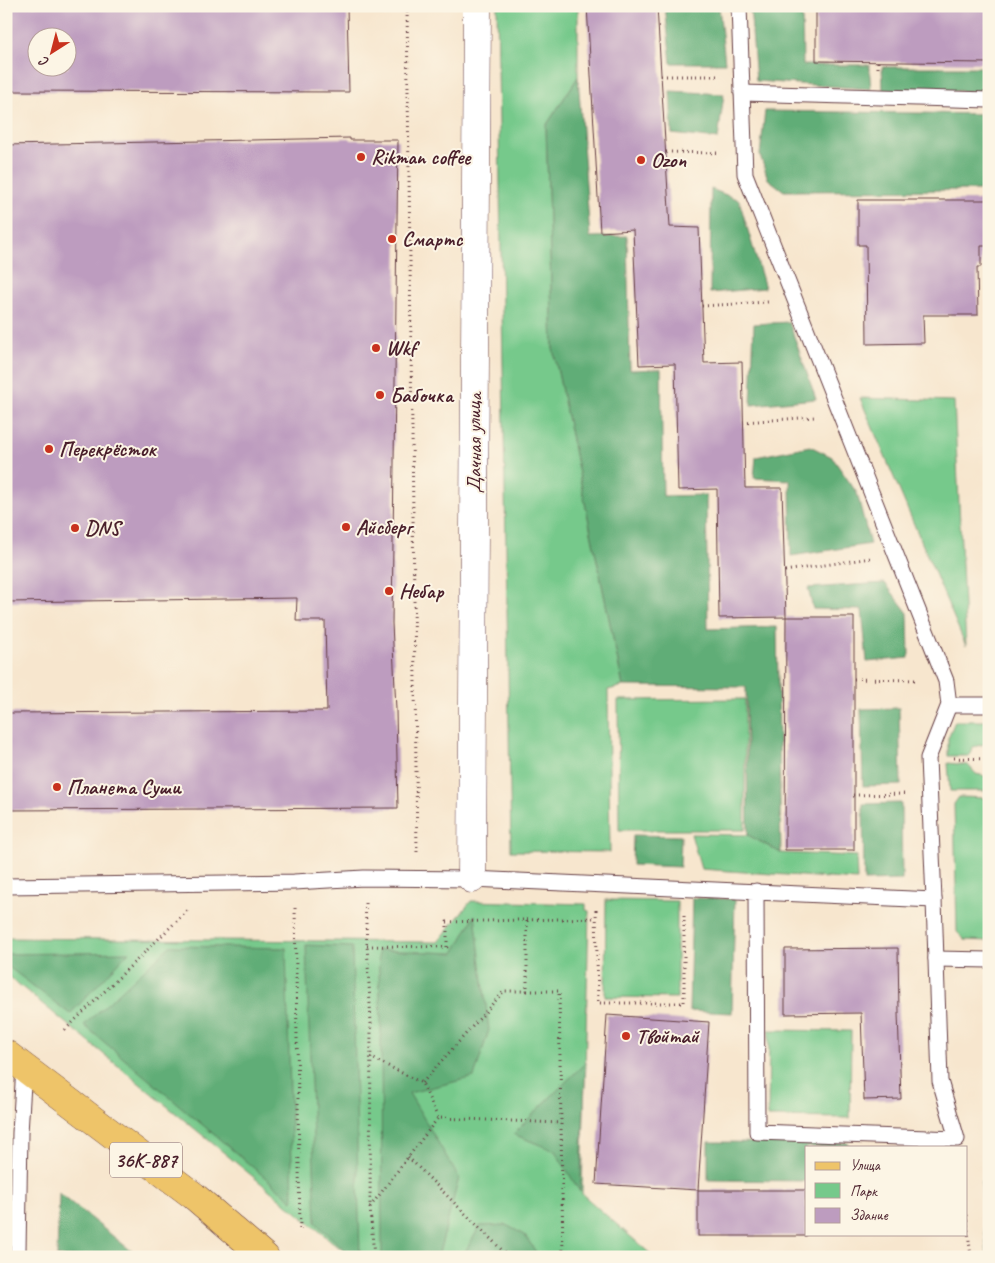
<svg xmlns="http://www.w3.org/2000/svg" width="995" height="1263" font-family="Caveat,sans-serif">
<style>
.green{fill:#76c98b;stroke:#60745b}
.forest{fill:#60ad77;stroke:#556651}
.building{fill:#bd9cbf;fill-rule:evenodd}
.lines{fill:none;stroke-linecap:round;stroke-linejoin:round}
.lane-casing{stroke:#643d43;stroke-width:17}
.street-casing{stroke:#643d43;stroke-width:29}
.primary-casing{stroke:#643d43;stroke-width:29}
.path{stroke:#643d43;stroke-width:3;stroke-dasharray:1 4;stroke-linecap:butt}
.lane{stroke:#fff;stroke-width:15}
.street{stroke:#fff;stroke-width:28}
.primary{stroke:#eec469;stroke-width:28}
.poi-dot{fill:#c8321e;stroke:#fcf5e5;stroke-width:2}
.labels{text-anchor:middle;stroke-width:4;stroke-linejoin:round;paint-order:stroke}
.shield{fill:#fcf5e5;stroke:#7f5f63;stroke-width:1}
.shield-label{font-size:20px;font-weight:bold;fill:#4a1f2b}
.poi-label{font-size:21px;font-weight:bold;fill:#4a1f2b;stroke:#fcf5e5;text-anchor:start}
.street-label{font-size:21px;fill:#4a1f2b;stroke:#fcf5e5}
</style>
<rect width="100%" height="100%" fill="#fcf5e5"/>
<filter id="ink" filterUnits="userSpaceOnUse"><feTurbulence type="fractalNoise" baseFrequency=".02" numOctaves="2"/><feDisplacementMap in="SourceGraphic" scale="10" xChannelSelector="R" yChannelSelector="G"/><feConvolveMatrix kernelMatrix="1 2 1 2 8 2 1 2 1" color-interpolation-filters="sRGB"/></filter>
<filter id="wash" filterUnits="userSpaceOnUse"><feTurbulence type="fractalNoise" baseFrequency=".0096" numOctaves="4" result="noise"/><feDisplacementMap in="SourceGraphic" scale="20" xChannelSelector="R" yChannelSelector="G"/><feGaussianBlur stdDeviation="1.12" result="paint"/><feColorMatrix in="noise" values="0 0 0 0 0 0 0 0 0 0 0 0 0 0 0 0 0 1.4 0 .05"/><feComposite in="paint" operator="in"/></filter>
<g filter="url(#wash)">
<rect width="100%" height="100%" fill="#f7e6ce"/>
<g class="green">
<path d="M497,6H578V77L546,126L553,348L623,686L608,690L610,852L511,851Z"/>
<path d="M860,398L954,401L966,646Z"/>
<path d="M745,699V830H619L618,700Z"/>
<path d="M955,721H989V743L973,747L969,756H948V738Z"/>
<path d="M948,763L968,765L976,774L989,777V791H950Z"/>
<path d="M959,797L989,798V941L965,940L957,932L954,804Z"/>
<path d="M691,834L748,835L781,853L856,856L857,880L701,869Z"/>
<path d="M606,900L677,901V998L605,997Z"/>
<path d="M471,901L586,904V910L589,911L582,1194L654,1257H351L6,974V938L438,942Z"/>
<path d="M769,1030L851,1031L850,1118L768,1117Z"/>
</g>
<g class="forest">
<path d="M665,6H719L725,63H671Z"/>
<path d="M750,6H802L803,65H869L871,89L756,81Z"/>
<path d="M882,67H989V91H883Z"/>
<path d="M578,77L590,237L627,236L630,370L661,369L663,496L706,495L708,629L777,627L781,853L748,835L746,687L623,686L553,348L546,126Z"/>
<path d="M670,91L724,94L718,139L672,134Z"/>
<path d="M765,111L989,114V190L784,191L768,179L760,155Z"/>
<path d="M711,189L739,200L765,288L710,293Z"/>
<path d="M789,322L816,399L751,405L754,324Z"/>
<path d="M810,446L832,457L857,493L870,544L791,556L790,480L754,478L756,457Z"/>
<path d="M885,583L908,613L909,658L867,662L862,610L813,609L808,588Z"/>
<path d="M899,708L901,785L863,786L861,709Z"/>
<path d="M901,803L902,880L864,881L863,804Z"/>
<path d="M633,835L681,836L680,867L632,865Z"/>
<path d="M692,898L735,899L732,1013L689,1011Z"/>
<path d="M475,915L489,1030L474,1077L409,1093L459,1178L439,1253L437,1257H382L381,1022L378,950L454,953Z"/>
<path d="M306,945L352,947L360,1257H352L316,1223Z"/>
<path d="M170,946L286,948L293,1201L84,1025Z"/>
<path d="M129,952L70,1014L6,965V954Z"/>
<path d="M586,1062L580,1192L555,1151L513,1134Z"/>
<path d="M708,1142L848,1143V1147H806V1181L708,1180Z"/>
<path d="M989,1180V1257H987L981,1181Z"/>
<path d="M59,1193L139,1257H57Z"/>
<path d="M506,1225L525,1235L539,1257H462L480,1226Z"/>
</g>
<g id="blocks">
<g class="building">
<path d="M6,6H347L349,92L6,91ZM38,38H68V68H38Z"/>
<path d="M587,6H657L670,227L699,228L704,363L742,362L745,488H782L786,617L719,618L717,489L678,490L675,364L639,365L633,230L600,232Z"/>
<path d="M816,6H989V63L816,61Z"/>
<path d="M350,138V140H398L392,623L396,710L398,808L6,810V713L327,711L325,621H296L297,598L6,602V145Z"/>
<path d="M858,200H989V246H981V267H977L978,315H923L924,343L867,344L866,245H858Z"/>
<path d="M786,617H854V850H785Z"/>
<path d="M898,948L899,1013H898L901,1099L864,1100L861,1013L785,1014V949Z"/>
<path d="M607,1015L709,1022L698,1190L596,1184Z"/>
<rect x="698" y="1190" width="108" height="46"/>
</g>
</g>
</g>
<g filter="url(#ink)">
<use href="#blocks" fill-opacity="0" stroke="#643d43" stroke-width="1"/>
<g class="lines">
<defs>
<g id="lane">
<path d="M739,6L745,174L946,681L949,705L928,758L934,900"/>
<path d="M742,93L989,100"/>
<path d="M949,705H989"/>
<path d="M6,886L294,882L364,878L472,879L934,900L940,1081L957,1139L757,1132L756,891"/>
<path d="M936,959L989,960"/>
<path d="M18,1250L20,1133L24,1067"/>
</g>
<path id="street" d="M472,879L477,6"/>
<path id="primary" d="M6,1054L194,1196L265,1257"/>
</defs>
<use href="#lane" class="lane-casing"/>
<use href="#street" class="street-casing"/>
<use href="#primary" class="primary-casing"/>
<g class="path">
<path d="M407,6L417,853"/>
<path d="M878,62V71"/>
<path d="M661,76H718"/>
<path d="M666,152L720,153"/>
<path d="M702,306L768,302"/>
<path d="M743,422L815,417"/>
<path d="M785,571L871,558"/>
<path d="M854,679L918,680"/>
<path d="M954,758L989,759"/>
<path d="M853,795L905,794"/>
<path d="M365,903L371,1024L370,1207L374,1257"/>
<path d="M295,908L300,1231"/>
<path d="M596,910L598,1003H684V913"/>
<path d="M527,921V991H559L563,1257"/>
<path d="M367,946L447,947V922L596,918"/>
<path d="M65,1030L190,908"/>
<path d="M370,1057L422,1083L438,1118"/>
<path d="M422,1083L504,991H527"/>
<path d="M408,1157L509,1257"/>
<path d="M370,1207L438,1118L561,1123"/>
<path d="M966,1215L971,1257"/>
<path d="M675,1251V1257"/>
</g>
<use href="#lane" class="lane"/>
<use href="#street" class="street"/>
<use href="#primary" class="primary"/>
</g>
</g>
<g class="poi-dot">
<circle cx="361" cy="157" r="5"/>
<circle cx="641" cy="160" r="5"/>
<circle cx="392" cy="239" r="5"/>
<circle cx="376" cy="348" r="5"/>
<circle cx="380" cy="395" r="5"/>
<circle cx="49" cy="449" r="5"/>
<circle cx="346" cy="527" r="5"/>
<circle cx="75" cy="528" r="5"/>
<circle cx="389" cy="591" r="5"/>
<circle cx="57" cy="787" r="5"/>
<circle cx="626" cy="1036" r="5"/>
</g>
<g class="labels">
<rect class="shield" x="110" y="1142.5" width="72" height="35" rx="4"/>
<g class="shield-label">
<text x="146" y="1167">36К-887</text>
</g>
<g class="poi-label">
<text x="371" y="164">Rikman coffee</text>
<text x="651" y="167">Ozon</text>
<text x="402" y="246">Смартс</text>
<text x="386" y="355">Wkf</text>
<text x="390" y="402">Бабочка</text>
<text x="59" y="456">Перекрёсток</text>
<text x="356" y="534">Айсберг</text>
<text x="85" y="535">DNS</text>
<text x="399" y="598">Небар</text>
<text x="67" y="794">Планета Суши</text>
<text x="636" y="1043">Твойтай</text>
</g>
<g class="street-label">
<text transform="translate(474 443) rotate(-90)" y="7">Дачная улица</text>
</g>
</g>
<rect width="995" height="1263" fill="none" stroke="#fcf5e5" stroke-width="25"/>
<rect x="805" y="1146" width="162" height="90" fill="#fcf5e5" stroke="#b59f9b"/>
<rect x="815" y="1162" width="25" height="8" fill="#eec469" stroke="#b59f9b"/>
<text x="850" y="1170" font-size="15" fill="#4a1f2b">Улица</text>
<rect x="815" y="1183" width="25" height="15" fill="#76c98b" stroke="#b59f9b"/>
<text x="850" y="1196" font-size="15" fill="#4a1f2b">Парк</text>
<rect x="815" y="1208" width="25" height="15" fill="#bd9cbf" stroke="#b59f9b"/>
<text x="850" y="1220" font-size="15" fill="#4a1f2b">Здание</text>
<g transform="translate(52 52) rotate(216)"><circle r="24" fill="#fcf5e5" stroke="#b59f9b"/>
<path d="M0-4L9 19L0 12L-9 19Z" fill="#c8321e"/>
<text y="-8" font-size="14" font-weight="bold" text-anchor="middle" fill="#4a1f2b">С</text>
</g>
</svg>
